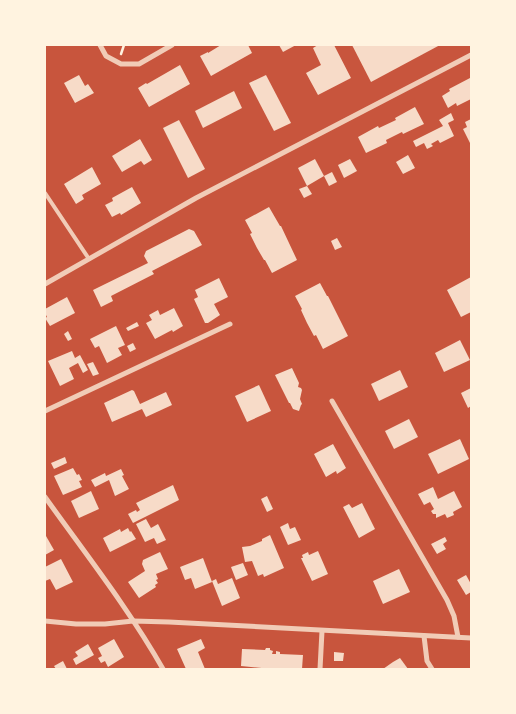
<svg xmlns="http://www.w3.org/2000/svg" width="516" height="714" font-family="'DejaVu Sans',sans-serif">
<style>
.building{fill:#f7dbc8}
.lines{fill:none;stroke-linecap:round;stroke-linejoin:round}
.path{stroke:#fff3e0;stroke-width:2.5}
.service{stroke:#f1ccb7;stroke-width:4}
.minor{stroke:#f1ccb7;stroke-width:5}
</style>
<rect width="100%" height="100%" fill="#c8553d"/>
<g class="building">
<path d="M221,45H248L252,53L211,76L200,56L208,52V53Z"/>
<path d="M279,45H296L283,52Z"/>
<path d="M318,45H334L351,78L318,95L306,73L321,65L313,48Z"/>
<path d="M352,45H440L371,82Z"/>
<path d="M180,65L190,84L149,107L138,88L146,83L147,84Z"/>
<path d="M79,75L85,86L88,84L94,93L75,103L64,83Z"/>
<path d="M266,75L291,123L274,131L249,83Z"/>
<path d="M470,78L471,81V99L457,106L456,103L448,108L442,96L450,91L449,89Z"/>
<path d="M234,91L242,108L203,128L195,111Z"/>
<path d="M415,107L424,124L403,134L402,132L386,140L387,143L366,153L358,137L378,126L379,128L396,120L395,118Z"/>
<path d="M451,113L454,120L448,123L454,136L440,143L438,140L431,144L433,146L427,149L424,143L416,147L413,141L443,126L439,120Z"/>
<path d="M471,119V145L463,129L467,127L465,122Z"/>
<path d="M179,120L205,169L188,178L163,128Z"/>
<path d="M140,139L152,160L144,165L141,161L122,172L112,156Z"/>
<path d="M408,155L415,168L403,174L396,162Z"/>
<path d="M315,159L324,176L307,186L298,168Z"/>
<path d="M350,159L357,171L344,178L338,165Z"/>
<path d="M92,167L101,184L82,195L84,199L76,204L64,184Z"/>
<path d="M332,172L337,182L329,186L324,176Z"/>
<path d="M307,186L312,194L304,198L299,189Z"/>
<path d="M132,187L141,203L121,215L120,213L112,217L105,205L113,201L112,198Z"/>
<path d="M269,207L280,226H281L297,260L272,273L265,260H264L257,248L250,234L252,233L245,220Z"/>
<path d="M189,229L194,231L202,245L152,271L154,274L111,296L113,301L101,307L93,290L148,263L144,256L146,251Z"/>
<path d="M337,238L342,247L335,250L331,241Z"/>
<path d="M471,277V300H470L471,303V312L461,317L447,290Z"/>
<path d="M219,278L228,297L214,304L220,315L208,323H205L194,299L198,297L195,290Z"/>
<path d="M320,283L327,296H328L348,336L323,349L316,335L314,336L307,323L301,310L302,309L295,296Z"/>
<path d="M67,297L75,313L50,326L45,318L47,317L45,313V309Z"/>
<path d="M174,308L183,326L173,332L172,330L155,339L146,323L152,320L149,315L158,310L160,315Z"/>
<path d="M137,322L139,326L128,331L126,328Z"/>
<path d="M116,326L125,345L118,348L122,355L107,363L99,346L95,348L90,339Z"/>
<path d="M68,331L72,339L68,341L64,334Z"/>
<path d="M460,340L470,360L444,372L435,353Z"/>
<path d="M133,343L136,349L130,352L127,346Z"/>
<path d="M72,351L75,358L80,355L88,370L83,373L78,363L69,368L74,379L60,386L48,361Z"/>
<path d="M93,362L99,374L93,376L87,364Z"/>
<path d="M292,368L299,383L298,387L301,388L302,390L300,399L302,404L301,405L299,411L293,409L290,403H289L275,375Z"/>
<path d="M400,370L408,387L379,401L371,384Z"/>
<path d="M259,385L271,411L247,422L235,396Z"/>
<path d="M471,388V406L468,408L461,393Z"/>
<path d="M132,390L134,391L140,404L166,392L172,405L146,417L142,409L112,422L104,403Z"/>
<path d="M409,419L418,437L394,449L385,431Z"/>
<path d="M460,439L469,459L438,474L428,454Z"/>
<path d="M333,444L346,468L337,474L336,471L326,477L314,454Z"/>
<path d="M65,457L67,463L54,469L51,463Z"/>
<path d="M73,468L77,475L79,474L82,480L79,481L82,487L63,495L54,476Z"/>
<path d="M121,469L124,475L122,476L129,489L115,496L109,480L95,487L91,480L105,473L106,476Z"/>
<path d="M173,485L179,500L133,523L128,514L136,510L137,512L140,510L136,503Z"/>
<path d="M433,487L438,499L454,491L462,507L453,512L454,515L447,518L445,514L436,518V514H433L431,511L434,509L430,502L424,505L418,494Z"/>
<path d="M91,491L99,509L79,518L71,501Z"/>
<path d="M267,496L273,509L267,512L261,499Z"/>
<path d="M362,503L375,529L359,538L343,507L349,504L352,508Z"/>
<path d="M146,519L151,528L158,524L166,540L157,544L154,538L145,542L136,524Z"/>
<path d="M288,523L290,529L295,527L301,540L288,545L280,527Z"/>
<path d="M128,528L130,532L131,531L136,539L110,552L103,538L120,529L121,532Z"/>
<path d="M270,535L284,568L264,577L263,574L258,576L252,561L245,562L242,547L250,546L262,541V539Z"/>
<path d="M46,536L54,550L45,555V537Z"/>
<path d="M445,537L447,541L443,544L446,549L437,554L431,544Z"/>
<path d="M318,551L328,574L312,581L301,558H303L302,555L308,552L309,555Z"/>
<path d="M160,552L168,569L156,574L158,579L156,580L158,583L155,585L156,587L139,598L128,582L145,571L142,564L143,560Z"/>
<path d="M203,558L212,582L195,589L191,578L185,580L180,567Z"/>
<path d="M61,559L73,582L56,590L50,579L45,581V567Z"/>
<path d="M243,563L248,575L236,580L231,567Z"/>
<path d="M399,569L410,592L383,604L373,581Z"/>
<path d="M466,575L471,584V592L466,595L457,580Z"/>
<path d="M232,578L240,598L222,606L212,581L216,579L218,584Z"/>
<path d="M114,639L124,657L108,667L105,661L101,663L98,658L102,656L98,648Z"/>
<path d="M201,639L205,648L198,652L205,669H186L177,649Z"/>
<path d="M88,644L94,655L76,665L73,659L78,656L75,652Z"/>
<path d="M266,648H270V650L273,651L272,654H276V651L280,652V654L303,655L302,669H272L241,666L242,649L265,650Z"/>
<path d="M334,652L344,653L343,661H334Z"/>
<path d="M400,658L408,669H383L393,662Z"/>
<path d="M63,661L67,669H56L54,666Z"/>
</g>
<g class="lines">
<path class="path" d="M121,54L124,45"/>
<path class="service" d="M45,193L89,259"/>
<g class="minor">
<path d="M100,45L106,56L121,64H139L172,45"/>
<path d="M45,284L196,198L471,55"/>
<path d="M332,401L447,600L454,616L458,637"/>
<path d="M45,411L230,324"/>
<path d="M45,497C85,553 129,609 163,669"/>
<path d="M45,621L76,624H105L133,621L169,622L471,638"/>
<path d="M424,636L427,661L432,669"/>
<path d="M320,669L322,631"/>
</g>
</g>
<rect width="516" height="714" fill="none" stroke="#fff3e0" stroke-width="92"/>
</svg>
